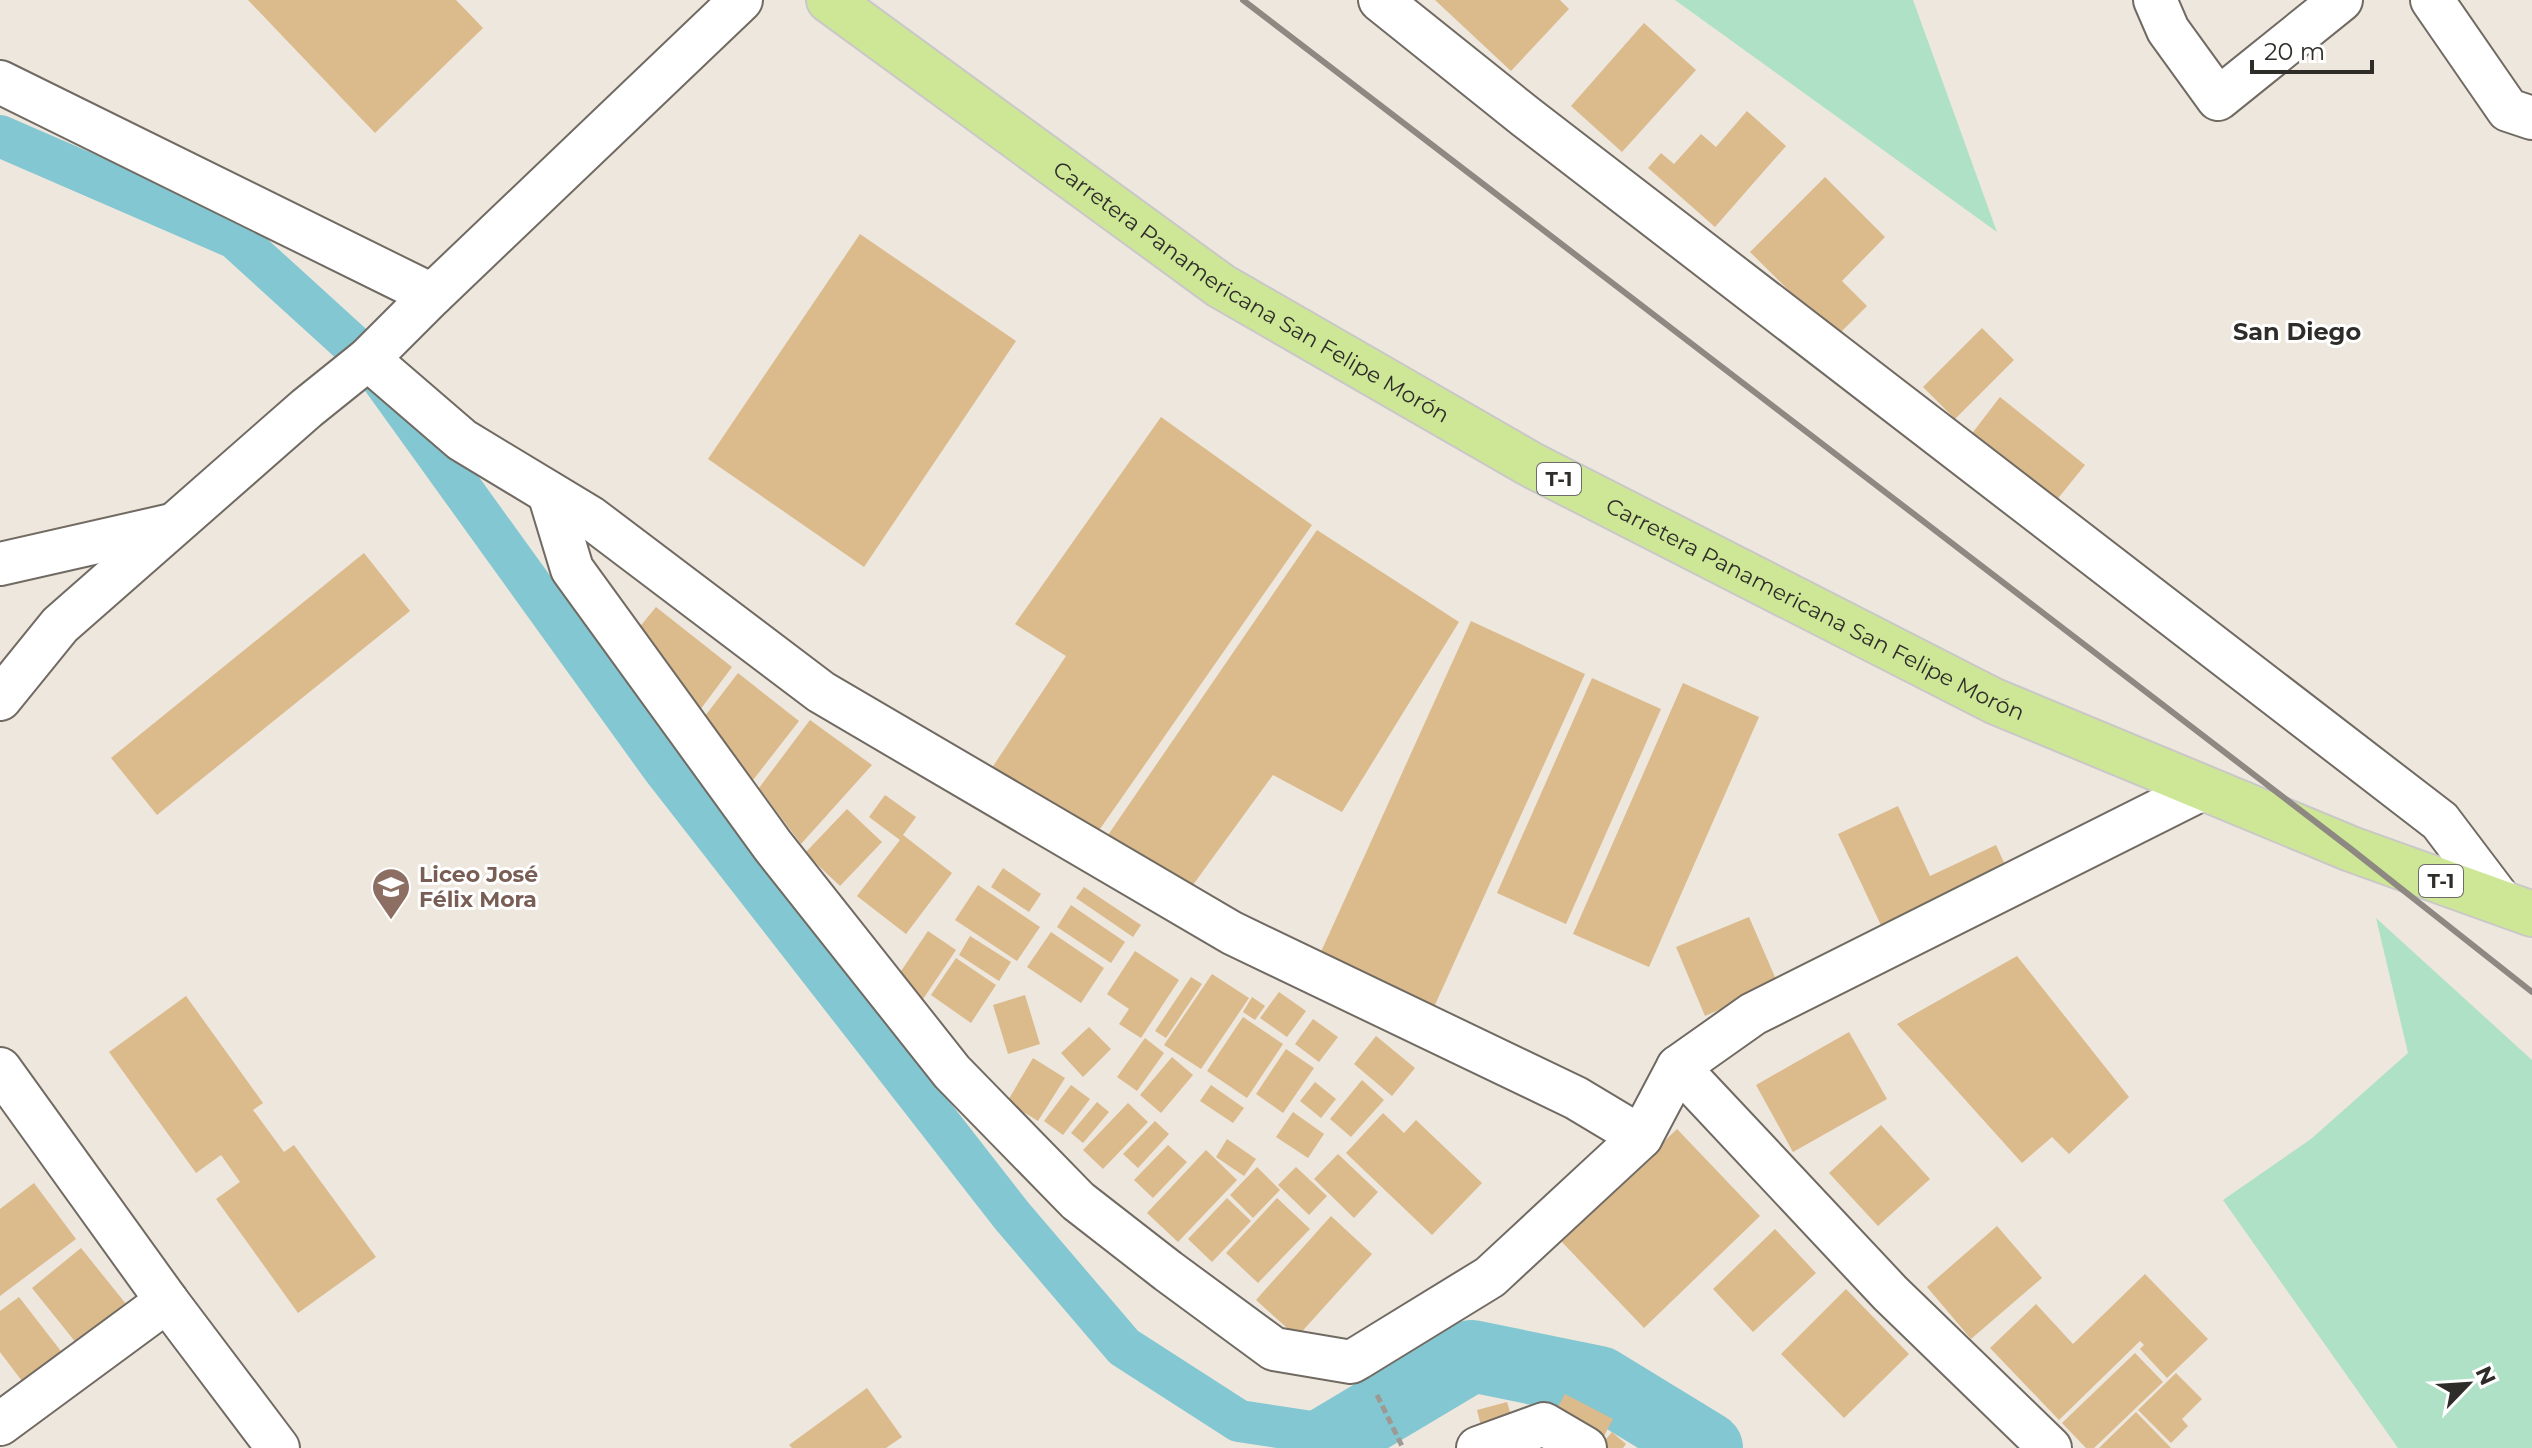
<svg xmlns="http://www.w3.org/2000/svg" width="2532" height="1448" font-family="Montserrat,sans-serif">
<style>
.green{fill:#aee1c5}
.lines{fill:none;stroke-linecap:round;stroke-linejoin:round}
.canal{stroke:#82c7d1;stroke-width:42}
.river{stroke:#82c7d1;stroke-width:72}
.building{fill:#dbba8c}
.minor-casing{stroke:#706a62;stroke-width:46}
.major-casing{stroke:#c9c8c7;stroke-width:48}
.path{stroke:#9e9992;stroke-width:5;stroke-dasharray:8 4;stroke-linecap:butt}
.minor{stroke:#fff;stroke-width:42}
.major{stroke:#cee797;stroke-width:44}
.rail{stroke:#8d8882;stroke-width:6}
.labels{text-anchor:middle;stroke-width:6;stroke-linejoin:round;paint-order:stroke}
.shield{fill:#fff;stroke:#6d6c69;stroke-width:2}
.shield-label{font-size:20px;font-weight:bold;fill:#2f2d29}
.street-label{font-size:22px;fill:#2f2d29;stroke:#fff}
.education-label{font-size:22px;font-weight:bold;fill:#785e54;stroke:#fff;text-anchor:start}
.neighbourhood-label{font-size:24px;font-weight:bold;fill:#2f2d29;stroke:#fff}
</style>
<rect width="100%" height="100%" fill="#eee7de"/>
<g class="green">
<path d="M1675,0H1913L1997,232Z"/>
<path d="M2376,918L2532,1060V1448H2398L2223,1200L2311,1139L2408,1053Z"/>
</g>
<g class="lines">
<path class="canal" d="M0,136L235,238L368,359L662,767L1012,1216L1124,1347L1239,1421L1338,1436"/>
<path class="river" d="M1318,1448L1472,1356L1599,1382L1707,1448"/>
</g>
<g class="building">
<path d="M248,0H456L483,28L375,133Z"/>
<path d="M1435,0H1560L1569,9L1511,71Z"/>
<path d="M1644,23L1696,70L1622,152L1571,106Z"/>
<path d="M1747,111L1786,146L1715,227L1648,168L1661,153L1674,164L1701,134L1716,147Z"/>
<path d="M1825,177L1885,237L1842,281L1867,306L1836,337L1750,252Z"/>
<path d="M860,234L1016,341L864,567L708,459Z"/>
<path d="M1982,328L2014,360L1955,419L1923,387Z"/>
<path d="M2000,397L2085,465L2051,507L1967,440Z"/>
<path d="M1161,417L1312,525L1086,849L980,786L1066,656L1015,624Z"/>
<path d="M1317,530L1459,622L1342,812L1273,775L1174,911L1095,854Z"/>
<path d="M364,553L410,611L157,815L111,758Z"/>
<path d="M656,607L732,667L700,710L638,629Z"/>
<path d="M1471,621L1585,674L1434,1007L1320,954Z"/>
<path d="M738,673L799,721L753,780L705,716Z"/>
<path d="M1592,678L1661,709L1566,924L1497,893Z"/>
<path d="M1683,683L1759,717L1649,967L1573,934Z"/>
<path d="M810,720L872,765L801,844L759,788Z"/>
<path d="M885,795L916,817L903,835L952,873L906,934L857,896L900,840L869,817Z"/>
<path d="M1898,806L1930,876L1996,845L2012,880L1887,938L1838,834Z"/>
<path d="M847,809L882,842L840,886L805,853Z"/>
<path d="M1003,868L1041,894L1029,912L991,887Z"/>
<path d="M978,885L1040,927L1017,961L955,920Z"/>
<path d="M1084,887L1141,925L1133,937L1076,898Z"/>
<path d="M1071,905L1125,942L1111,963L1057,927Z"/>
<path d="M1749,917L1778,984L1705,1016L1676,947Z"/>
<path d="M928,931L956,950L917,1008L889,989Z"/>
<path d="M1051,932L1104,968L1081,1003L1027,967Z"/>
<path d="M970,936L1011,962L999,981L959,955Z"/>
<path d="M1135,951L1179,980L1141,1038L1119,1024L1129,1009L1107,994Z"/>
<path d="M2017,956L2129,1097L2069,1154L2052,1137L2022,1163L1897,1024Z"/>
<path d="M956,958L996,985L971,1023L931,995Z"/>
<path d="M1212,974L1249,998L1201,1069L1164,1045Z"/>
<path d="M1191,977L1202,984L1166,1038L1155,1031Z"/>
<path d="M1279,992L1306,1011L1287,1037L1260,1018Z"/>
<path d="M1025,995L1040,1044L1008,1054L993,1005Z"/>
<path d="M186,996L263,1103L253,1110L284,1152L294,1145L376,1257L298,1313L216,1199L240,1182L221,1155L196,1173L109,1052Z"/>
<path d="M1252,997L1265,1006L1255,1020L1243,1012Z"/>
<path d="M1243,1017L1283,1044L1247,1098L1207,1071Z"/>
<path d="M1313,1019L1338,1037L1319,1062L1295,1044Z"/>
<path d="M1089,1027L1111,1049L1083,1077L1061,1053Z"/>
<path d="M1849,1032L1887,1099L1793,1152L1756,1085Z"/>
<path d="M1376,1036L1415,1068L1392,1096L1354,1064Z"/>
<path d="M1145,1038L1164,1053L1137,1091L1117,1077Z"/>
<path d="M1286,1049L1314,1068L1283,1113L1256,1094Z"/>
<path d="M1172,1057L1193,1075L1161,1113L1140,1095Z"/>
<path d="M1033,1058L1065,1078L1038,1121L1007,1102Z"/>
<path d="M1362,1080L1384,1100L1351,1137L1330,1119Z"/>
<path d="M1315,1082L1336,1099L1321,1118L1300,1101Z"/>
<path d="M1071,1085L1090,1099L1063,1135L1044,1121Z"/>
<path d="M1211,1085L1244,1108L1233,1123L1200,1101Z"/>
<path d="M1097,1102L1109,1112L1083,1143L1071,1133Z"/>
<path d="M1128,1103L1148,1122L1103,1169L1083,1150Z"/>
<path d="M1293,1112L1324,1134L1308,1158L1276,1137Z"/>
<path d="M1383,1113L1404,1133L1416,1120L1482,1183L1432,1235L1346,1153Z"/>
<path d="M1155,1121L1169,1134L1138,1168L1123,1154Z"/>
<path d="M1881,1125L1930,1179L1878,1226L1829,1173Z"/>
<path d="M1677,1129L1760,1216L1644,1328L1561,1241Z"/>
<path d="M1227,1139L1256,1159L1244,1176L1216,1157Z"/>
<path d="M1168,1145L1187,1162L1153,1198L1134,1180Z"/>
<path d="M1206,1150L1237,1180L1178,1242L1147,1213Z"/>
<path d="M1338,1154L1378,1192L1354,1218L1314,1179Z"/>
<path d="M1257,1167L1280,1190L1253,1218L1230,1195Z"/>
<path d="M1296,1167L1327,1196L1309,1215L1278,1185Z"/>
<path d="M34,1183L76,1239L0,1296V1209Z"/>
<path d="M1227,1198L1251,1221L1212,1262L1188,1239Z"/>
<path d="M1277,1198L1310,1229L1258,1283L1226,1253Z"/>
<path d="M1331,1216L1372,1254L1297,1337L1256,1300Z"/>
<path d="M1997,1226L2042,1278L1971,1339L1927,1287Z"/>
<path d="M1775,1229L1816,1273L1753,1332L1713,1289Z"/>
<path d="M81,1248L130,1309L81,1349L32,1288Z"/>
<path d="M2145,1274L2208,1339L2167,1378L2140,1349L2144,1345L2140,1341L2059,1420L1990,1348L2036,1304L2073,1344Z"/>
<path d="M1846,1289L1909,1354L1844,1418L1781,1354Z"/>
<path d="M19,1297L67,1359L28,1389L0,1352V1311Z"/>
<path d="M2135,1353L2163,1382L2094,1448H2086L2062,1423Z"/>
<path d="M2176,1373L2202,1399L2182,1419L2188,1426L2171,1443L2138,1410Z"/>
<path d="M867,1388L902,1437L886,1448H792L789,1445Z"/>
<path d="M1565,1394L1613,1419L1603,1438L1555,1412Z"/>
<path d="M1507,1402L1514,1425L1483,1434L1477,1410Z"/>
<path d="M2136,1412L2171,1448H2099Z"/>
<path d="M1612,1432L1626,1444L1623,1448H1603L1600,1446Z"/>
</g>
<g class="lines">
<defs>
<g id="minor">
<path d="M1380,0L1526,117L2440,821L2502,903"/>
<path d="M2155,0L2168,30L2218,99L2341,0"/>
<path d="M2432,0L2508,110L2532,118"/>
<path d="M0,82L432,295"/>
<path d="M368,359L462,440L591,518L821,692L1232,933L1576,1098L1641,1137L1678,1067L1753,1014L2204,788"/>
<path d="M549,493L572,569L773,846L952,1072L1078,1201L1168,1271L1274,1349L1351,1362L1358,1358L1490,1277L1641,1137"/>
<path d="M0,564L172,525"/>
<path d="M0,699L60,625L307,408L368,359L432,295L741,0"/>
<path d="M1678,1067L1890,1293L2050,1448"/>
<path d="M0,1069L167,1301L278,1448"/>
<path d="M0,1424L167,1301"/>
<path d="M1478,1448L1544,1424L1585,1448"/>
</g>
<g id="major">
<path id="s1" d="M829,0L1221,286L1530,464L1994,701L2351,849L2532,914"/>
</g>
</defs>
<use href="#minor" class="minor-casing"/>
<use href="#major" class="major-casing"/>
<path class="path" d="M1377,1395L1403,1448"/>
<use href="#minor" class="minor"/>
<use href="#major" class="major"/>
<path class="rail" d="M1243,0L2351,849L2532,992"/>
</g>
<defs>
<symbol id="school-pin" viewBox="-11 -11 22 30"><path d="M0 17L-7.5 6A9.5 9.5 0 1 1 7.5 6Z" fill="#8d6e63" stroke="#fff"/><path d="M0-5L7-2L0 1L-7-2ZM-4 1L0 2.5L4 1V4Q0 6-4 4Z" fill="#fff"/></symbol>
</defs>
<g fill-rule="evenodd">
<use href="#school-pin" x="369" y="865" width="44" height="60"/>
</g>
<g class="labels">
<g class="shield">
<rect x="1537" y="463" width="44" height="32" rx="6"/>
<rect x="2419" y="865" width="44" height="32" rx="6"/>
</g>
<g class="shield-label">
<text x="1559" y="486">T-1</text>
<text x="2441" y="888">T-1</text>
</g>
<g class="street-label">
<text dy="8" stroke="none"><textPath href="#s1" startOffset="514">Carretera Panamericana San Felipe Morón</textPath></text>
<text dy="8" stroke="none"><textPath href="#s1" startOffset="1162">Carretera Panamericana San Felipe Morón</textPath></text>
</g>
<g class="education-label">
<text x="419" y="882">Liceo José<tspan x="419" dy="25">Félix Mora</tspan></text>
</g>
<g class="neighbourhood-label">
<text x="2297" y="340">San Diego</text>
</g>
</g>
<g transform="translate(2468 1384) rotate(65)" stroke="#ffffff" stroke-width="6" paint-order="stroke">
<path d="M0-6L14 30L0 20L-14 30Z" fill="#2f2d29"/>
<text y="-12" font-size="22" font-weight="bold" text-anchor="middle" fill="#2f2d29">N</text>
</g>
<path d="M2252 60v12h120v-12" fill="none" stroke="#2f2d29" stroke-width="4"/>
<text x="2264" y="60" font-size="24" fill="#2f2d29" stroke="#ffffff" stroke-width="6" paint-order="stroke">20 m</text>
</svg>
